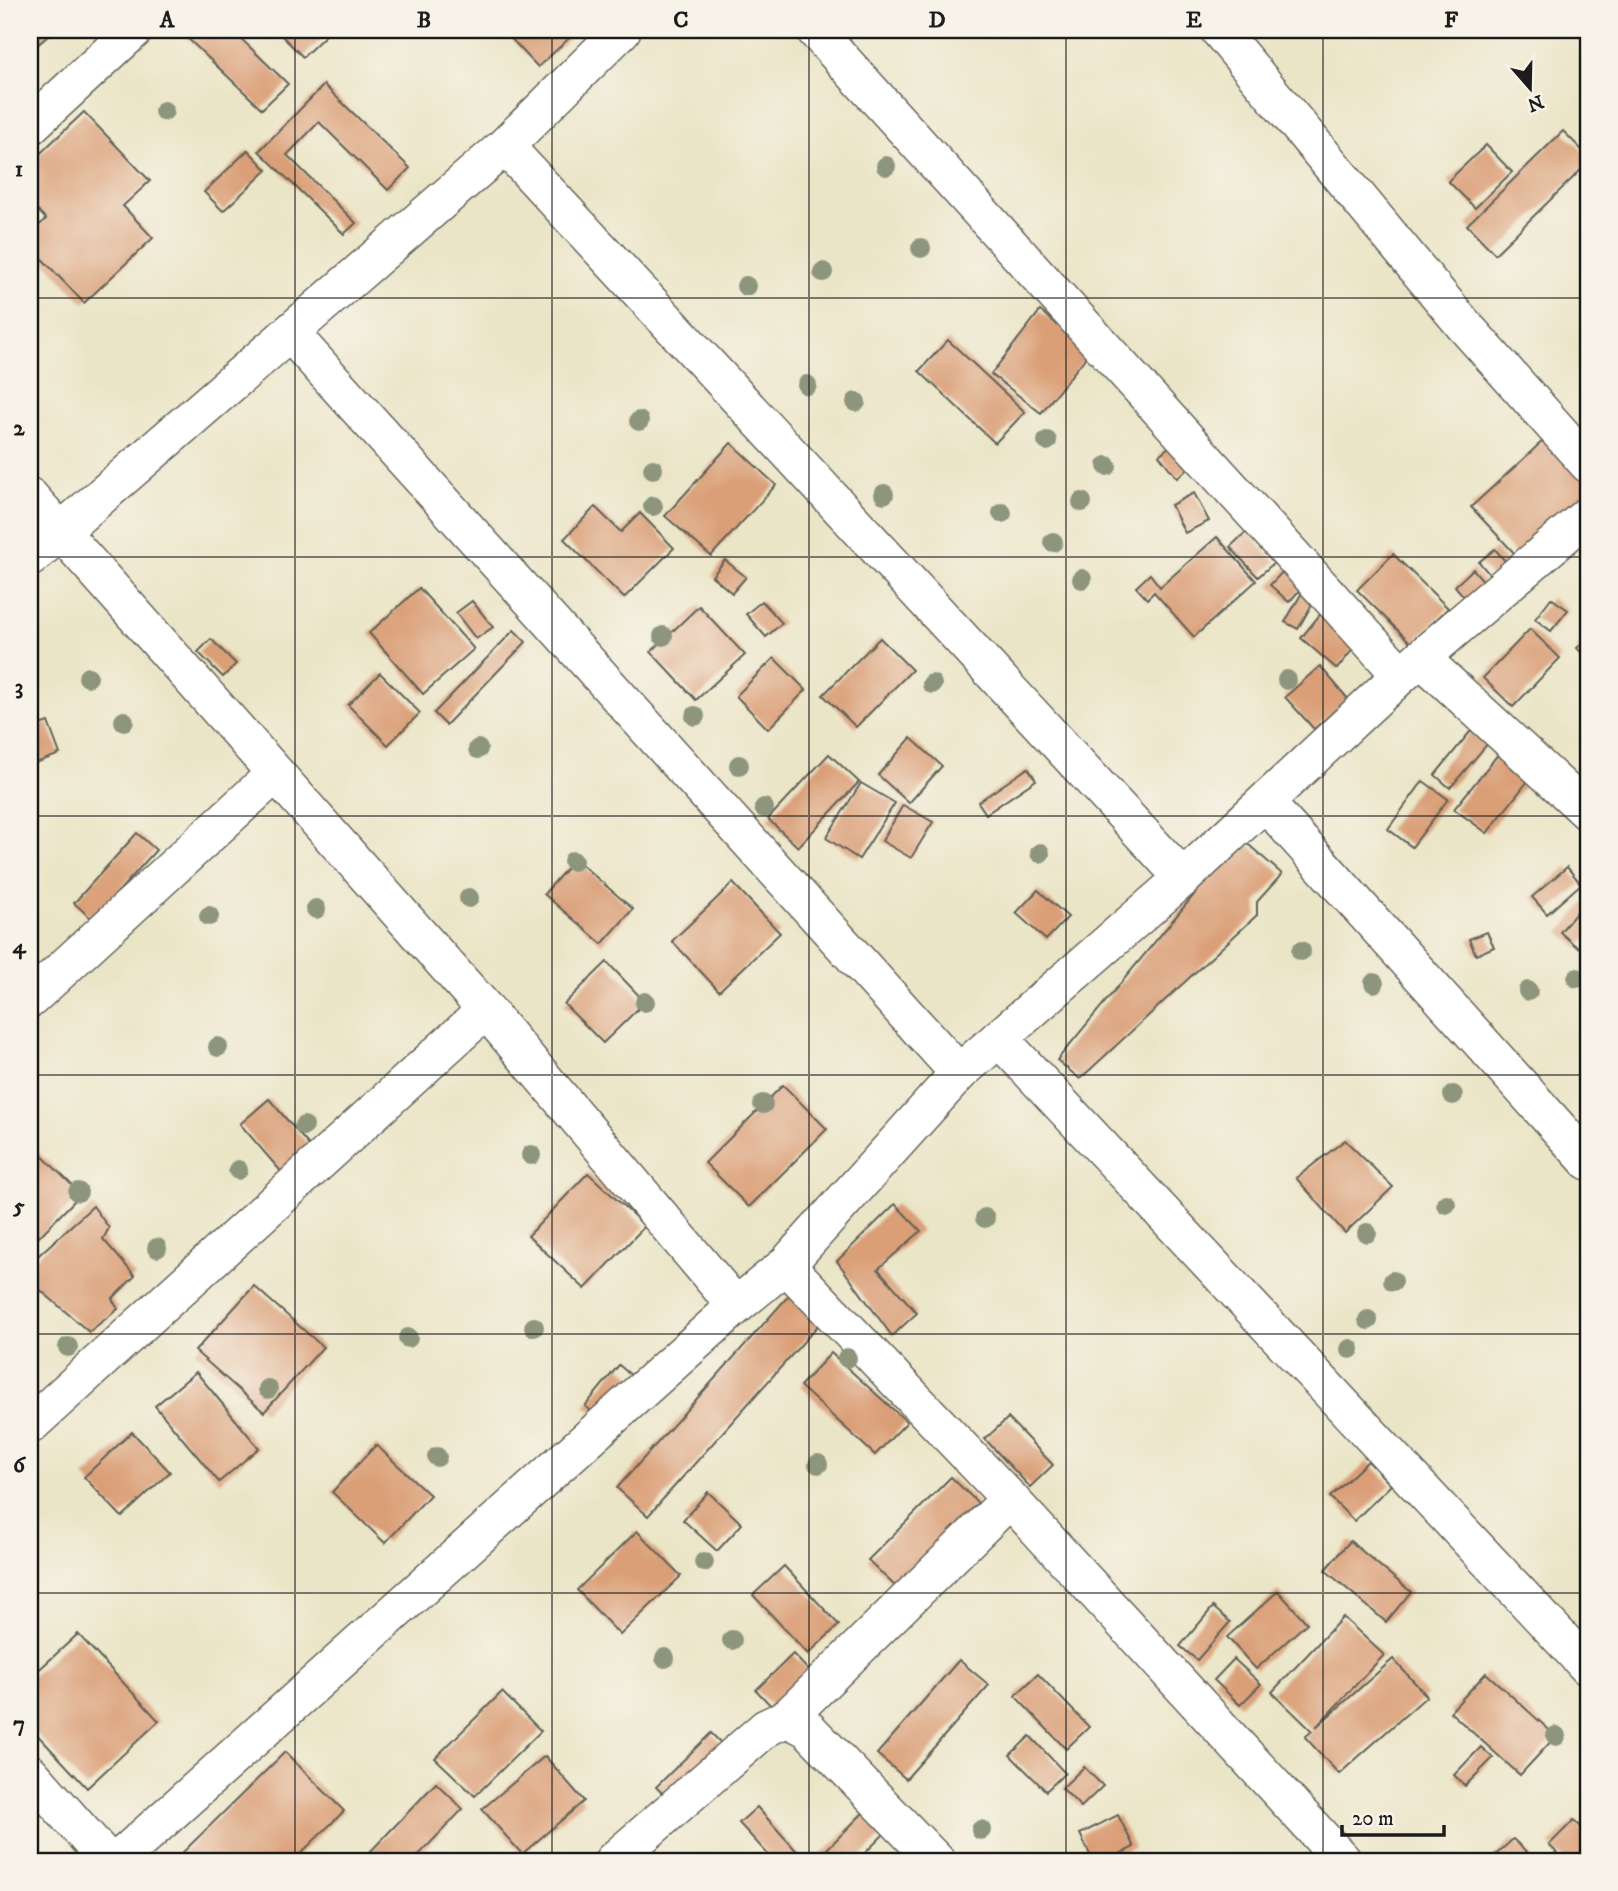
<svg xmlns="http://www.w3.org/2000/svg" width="1618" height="1891" font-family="'IM FELL DW Pica',serif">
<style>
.building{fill:#da9f77}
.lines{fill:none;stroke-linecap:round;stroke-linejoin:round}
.minor-casing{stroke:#646258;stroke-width:40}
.minor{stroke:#fff;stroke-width:37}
.tree{fill:#8d967d}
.grid{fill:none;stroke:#1c1c1c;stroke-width:2;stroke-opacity:0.55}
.neatline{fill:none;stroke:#1c1c1c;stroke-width:2.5}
.grid-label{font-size:23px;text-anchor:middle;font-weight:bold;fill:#1c1c1c}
</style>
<rect width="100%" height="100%" fill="#f7f3e8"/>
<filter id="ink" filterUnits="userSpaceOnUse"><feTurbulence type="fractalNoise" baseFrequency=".0143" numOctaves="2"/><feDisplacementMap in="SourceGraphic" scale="14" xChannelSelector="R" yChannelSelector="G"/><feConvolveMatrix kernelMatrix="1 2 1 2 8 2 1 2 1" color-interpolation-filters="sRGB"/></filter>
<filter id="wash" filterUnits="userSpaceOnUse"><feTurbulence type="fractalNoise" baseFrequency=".00686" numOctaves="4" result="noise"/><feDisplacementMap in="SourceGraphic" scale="28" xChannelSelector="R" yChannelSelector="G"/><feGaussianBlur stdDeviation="1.57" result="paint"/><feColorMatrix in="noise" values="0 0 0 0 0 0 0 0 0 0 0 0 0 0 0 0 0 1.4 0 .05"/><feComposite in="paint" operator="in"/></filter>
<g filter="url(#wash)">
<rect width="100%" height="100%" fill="#ebe5c7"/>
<g id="blocks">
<g class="building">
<path d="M30,30H55L30,51Z"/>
<path d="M179,30H232L288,84L262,109Z"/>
<path d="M276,30H331L303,57Z"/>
<path d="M503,30H574L576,32L538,67Z"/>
<path d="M324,85L410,168L388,190L319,122L287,155L356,223L344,234L259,151Z"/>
<path d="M84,112L150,181L123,206L153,238L84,303L30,246V234L46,219L30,202V163Z"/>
<path d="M1563,131L1588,156V163L1495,254L1467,225Z"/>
<path d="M1486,145L1512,172L1475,208L1448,181Z"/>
<path d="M248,150L267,170L223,211L204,192Z"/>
<path d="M1040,311L1091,351L1041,413L991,374Z"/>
<path d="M948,340L1025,412L995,443L919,371Z"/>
<path d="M1546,438L1588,484V491L1517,556L1471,507Z"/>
<path d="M1179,439L1197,461L1177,478L1159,455Z"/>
<path d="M731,443L776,485L711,556L665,516Z"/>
<path d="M1194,493L1209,521L1185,533L1171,505Z"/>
<path d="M595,507L621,532L640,513L674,548L624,598L564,539Z"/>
<path d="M1247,531L1275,562L1258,577L1230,547Z"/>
<path d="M1217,537L1256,581L1194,637L1154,592L1147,599L1136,587L1150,574L1160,587Z"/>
<path d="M1495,549L1511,568L1495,581L1479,562Z"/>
<path d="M1393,554L1448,608L1412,644L1357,590Z"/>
<path d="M725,560L746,577L732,593L712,576Z"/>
<path d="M1286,568L1305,584L1289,602L1270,585Z"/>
<path d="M1473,569L1491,590L1472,606L1455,586Z"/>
<path d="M419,588L474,649L423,694L369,633Z"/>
<path d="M1303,591L1315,599L1298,629L1285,622Z"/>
<path d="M1551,598L1568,610L1551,631L1535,619Z"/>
<path d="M472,601L493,627L476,639L456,613Z"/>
<path d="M762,601L782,623L766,637L746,614Z"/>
<path d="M699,606L745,655L696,700L651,652Z"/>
<path d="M1322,612L1358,643L1337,669L1301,638Z"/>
<path d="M1530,629L1560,658L1513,707L1483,678Z"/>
<path d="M514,630L526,642L446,725L434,713Z"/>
<path d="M1588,637V660L1577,648Z"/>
<path d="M880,638L912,670L856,727L823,695Z"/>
<path d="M211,639L236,664L223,677L198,652Z"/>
<path d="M774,658L806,690L768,729L736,696Z"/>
<path d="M1320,666L1348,699L1314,729L1285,697Z"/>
<path d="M380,673L420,713L388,745L348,705Z"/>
<path d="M48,722L60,754L30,765V728Z"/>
<path d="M1478,722L1495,735L1450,788L1435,775Z"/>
<path d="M911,738L942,766L909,803L878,775Z"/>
<path d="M1500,752L1531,777L1487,833L1454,809Z"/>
<path d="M829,754L859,782L798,847L768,819Z"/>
<path d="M1028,768L1036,780L986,814L978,802Z"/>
<path d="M1423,781L1448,799L1412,847L1388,829Z"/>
<path d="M861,783L895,803L859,859L826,838Z"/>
<path d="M903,805L933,822L911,858L882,841Z"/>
<path d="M137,833L156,850L93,920L74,903Z"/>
<path d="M1241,838L1282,874L1257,902V915L1080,1079L1057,1060Z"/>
<path d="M575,859L633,909L602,944L544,894Z"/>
<path d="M1567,867L1581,884L1547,914L1532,897Z"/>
<path d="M733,883L780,933L719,991L672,941Z"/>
<path d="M1038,890L1068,917L1046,940L1016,913Z"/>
<path d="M1588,899V936L1578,948L1560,932Z"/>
<path d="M1487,932L1494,947L1476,955L1469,939Z"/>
<path d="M607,962L645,1002L603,1043L564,1004Z"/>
<path d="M783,1085L827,1129L749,1207L705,1163Z"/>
<path d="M269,1099L313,1150L284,1175L240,1124Z"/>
<path d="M1345,1140L1393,1187L1345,1233L1296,1178Z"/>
<path d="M30,1144L81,1194L30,1246Z"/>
<path d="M588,1173L645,1226L585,1289L528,1236Z"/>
<path d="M895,1204L921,1231L878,1269L917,1313L892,1336L837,1261Z"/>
<path d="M93,1206L109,1228L103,1239L135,1276L112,1299L118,1309L89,1332L30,1281V1263Z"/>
<path d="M254,1286L323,1347L264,1412L195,1351Z"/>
<path d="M792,1292L823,1320L648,1516L617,1488Z"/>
<path d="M831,1353L907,1422L875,1455L800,1386Z"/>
<path d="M619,1365L639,1382L606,1422L585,1406Z"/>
<path d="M196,1372L259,1448L219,1482L155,1406Z"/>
<path d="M1008,1418L1053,1465L1030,1487L985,1439Z"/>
<path d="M132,1432L170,1472L122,1517L84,1477Z"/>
<path d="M376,1445L430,1495L385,1543L332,1492Z"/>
<path d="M1368,1461L1391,1485L1354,1521L1330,1497Z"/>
<path d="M951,1477L978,1503L896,1587L868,1560Z"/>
<path d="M708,1492L742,1524L717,1551L683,1520Z"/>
<path d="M637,1531L681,1576L620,1635L577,1590Z"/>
<path d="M1350,1541L1411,1592L1386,1622L1325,1570Z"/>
<path d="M784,1566L839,1625L808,1654L753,1595Z"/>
<path d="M1278,1591L1307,1623L1256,1669L1227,1637Z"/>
<path d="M1213,1607L1230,1622L1197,1660L1180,1646Z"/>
<path d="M1343,1617L1384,1655L1316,1727L1393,1659L1427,1696L1339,1774L1305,1737L1312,1731L1272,1692Z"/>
<path d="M78,1634L159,1721L87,1788L30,1727V1678Z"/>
<path d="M793,1654L813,1675L776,1711L756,1690Z"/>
<path d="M1234,1659L1261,1684L1240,1705L1214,1680Z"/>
<path d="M959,1660L989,1685L906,1779L877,1754Z"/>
<path d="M1486,1673L1556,1736L1520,1775L1450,1712Z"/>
<path d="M1038,1674L1089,1727L1066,1749L1015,1696Z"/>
<path d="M502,1692L541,1731L475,1796L435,1758Z"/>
<path d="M711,1733L726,1748L671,1802L656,1787Z"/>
<path d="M1030,1736L1065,1773L1046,1791L1010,1755Z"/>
<path d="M1481,1747L1493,1758L1465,1786L1454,1775Z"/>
<path d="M285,1752L344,1811L293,1861H174Z"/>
<path d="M545,1756L584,1801L522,1854L482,1809Z"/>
<path d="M1084,1767L1103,1786L1081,1807L1062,1788Z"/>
<path d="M436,1783L463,1809L413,1861H376L368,1854Z"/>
<path d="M757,1807L801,1856L795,1861H774L739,1823Z"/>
<path d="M868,1808L889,1829L857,1861H815Z"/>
<path d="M1118,1815L1134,1847L1106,1861H1093L1080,1834Z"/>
<path d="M1574,1820L1588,1834V1861H1566L1549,1845Z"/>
<path d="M1513,1839L1532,1857L1528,1861H1489Z"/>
</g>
</g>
</g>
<g filter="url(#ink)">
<use href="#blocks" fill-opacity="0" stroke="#646258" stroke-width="2"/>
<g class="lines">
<defs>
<g id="minor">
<path d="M815,30L1401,675"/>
<path d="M1219,30L1463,324L1588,464"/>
<path d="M30,126L134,30"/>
<path d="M505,146L1183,878"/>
<path d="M290,333L959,1073"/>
<path d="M30,497L486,1010L736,1306"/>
<path d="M30,558L505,146L622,30"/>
<path d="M1421,658L1588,812"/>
<path d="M1265,802L1588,1161"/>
<path d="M30,999L275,774"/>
<path d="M999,1038L1588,1667"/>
<path d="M786,1265L1010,1499L1343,1861"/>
<path d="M30,1425L486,1010"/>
<path d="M787,1718L1010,1499"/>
<path d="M30,1773L108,1861"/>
<path d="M117,1861L736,1306L786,1265L959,1073L1183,878L1401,675L1588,515"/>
<path d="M613,1861L766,1728L787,1718L808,1729L936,1861"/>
</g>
</defs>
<use href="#minor" class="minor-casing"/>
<use href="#minor" class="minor"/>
</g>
<g class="tree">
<circle cx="164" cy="111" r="10"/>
<circle cx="886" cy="166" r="10"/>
<circle cx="921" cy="248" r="10"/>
<circle cx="823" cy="272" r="10"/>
<circle cx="746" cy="286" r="10"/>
<circle cx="807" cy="385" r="10"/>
<circle cx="856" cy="402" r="10"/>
<circle cx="639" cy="421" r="10"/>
<circle cx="1047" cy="441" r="10"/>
<circle cx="1107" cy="466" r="10"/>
<circle cx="653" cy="469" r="10"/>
<circle cx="884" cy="494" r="10"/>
<circle cx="1082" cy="502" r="10"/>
<circle cx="653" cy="506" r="10"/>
<circle cx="1002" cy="513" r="10"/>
<circle cx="1053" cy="542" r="10"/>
<circle cx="1082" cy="579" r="10"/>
<circle cx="663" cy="636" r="10"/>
<circle cx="88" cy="677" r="10"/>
<circle cx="1287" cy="680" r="10"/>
<circle cx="932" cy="684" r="10"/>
<circle cx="695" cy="716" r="10"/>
<circle cx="124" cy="721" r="10"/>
<circle cx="478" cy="749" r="10"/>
<circle cx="739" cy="765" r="10"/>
<circle cx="764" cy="808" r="10"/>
<circle cx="1040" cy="853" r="10"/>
<circle cx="573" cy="861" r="10"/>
<circle cx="469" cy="898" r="10"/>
<circle cx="316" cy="909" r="10"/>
<circle cx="209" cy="916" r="10"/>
<circle cx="1301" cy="951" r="10"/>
<circle cx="1577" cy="978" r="10"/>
<circle cx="1374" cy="983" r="10"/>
<circle cx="1528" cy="991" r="10"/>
<circle cx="645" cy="1002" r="10"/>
<circle cx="218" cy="1047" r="10"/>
<circle cx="1453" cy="1095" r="10"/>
<circle cx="763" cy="1104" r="10"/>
<circle cx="304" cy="1126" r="10"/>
<circle cx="531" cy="1155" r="10"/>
<circle cx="238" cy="1170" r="10"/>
<circle cx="78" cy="1192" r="10"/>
<circle cx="1446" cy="1204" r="10"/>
<circle cx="985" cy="1218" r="10"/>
<circle cx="1367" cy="1233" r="10"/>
<circle cx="157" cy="1248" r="10"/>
<circle cx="1393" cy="1281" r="10"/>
<circle cx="1368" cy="1320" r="10"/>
<circle cx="534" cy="1327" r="10"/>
<circle cx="408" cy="1338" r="10"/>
<circle cx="68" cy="1347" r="10"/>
<circle cx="1350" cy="1349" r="10"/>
<circle cx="847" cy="1358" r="10"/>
<circle cx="268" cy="1389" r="10"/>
<circle cx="437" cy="1457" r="10"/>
<circle cx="818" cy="1464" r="10"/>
<circle cx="704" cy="1562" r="10"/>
<circle cx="732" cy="1640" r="10"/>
<circle cx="665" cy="1658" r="10"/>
<circle cx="1556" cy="1736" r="10"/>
<circle cx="981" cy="1830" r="10"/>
</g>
</g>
<path class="grid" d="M295,30V1861M552,30V1861M809,30V1861M1066,30V1861M1323,30V1861M30,298H1588M30,557H1588M30,816H1588M30,1075H1588M30,1334H1588M30,1593H1588"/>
<rect width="1618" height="1891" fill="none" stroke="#f7f3e8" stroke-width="77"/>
<g transform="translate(1530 88) rotate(160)" stroke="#f7f3e8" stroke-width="5" paint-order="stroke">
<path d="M0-5L12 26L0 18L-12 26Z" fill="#1c1c1c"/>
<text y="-10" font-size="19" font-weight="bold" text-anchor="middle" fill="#1c1c1c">N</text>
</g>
<path d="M1342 1825v10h102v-10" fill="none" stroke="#1c1c1c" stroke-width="3.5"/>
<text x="1352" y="1825" font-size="21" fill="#1c1c1c" stroke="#f7f3e8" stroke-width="5" paint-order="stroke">20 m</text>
<rect x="38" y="38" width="1542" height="1815" class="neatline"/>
<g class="grid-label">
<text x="167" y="27">A</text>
<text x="424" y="27">B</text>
<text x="681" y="27">C</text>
<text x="937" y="27">D</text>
<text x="1194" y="27">E</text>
<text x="1451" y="27">F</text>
<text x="19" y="176">1</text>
<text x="19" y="435">2</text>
<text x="19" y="694">3</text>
<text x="19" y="953">4</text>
<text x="19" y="1213">5</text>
<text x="19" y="1472">6</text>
<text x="19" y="1731">7</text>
</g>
</svg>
